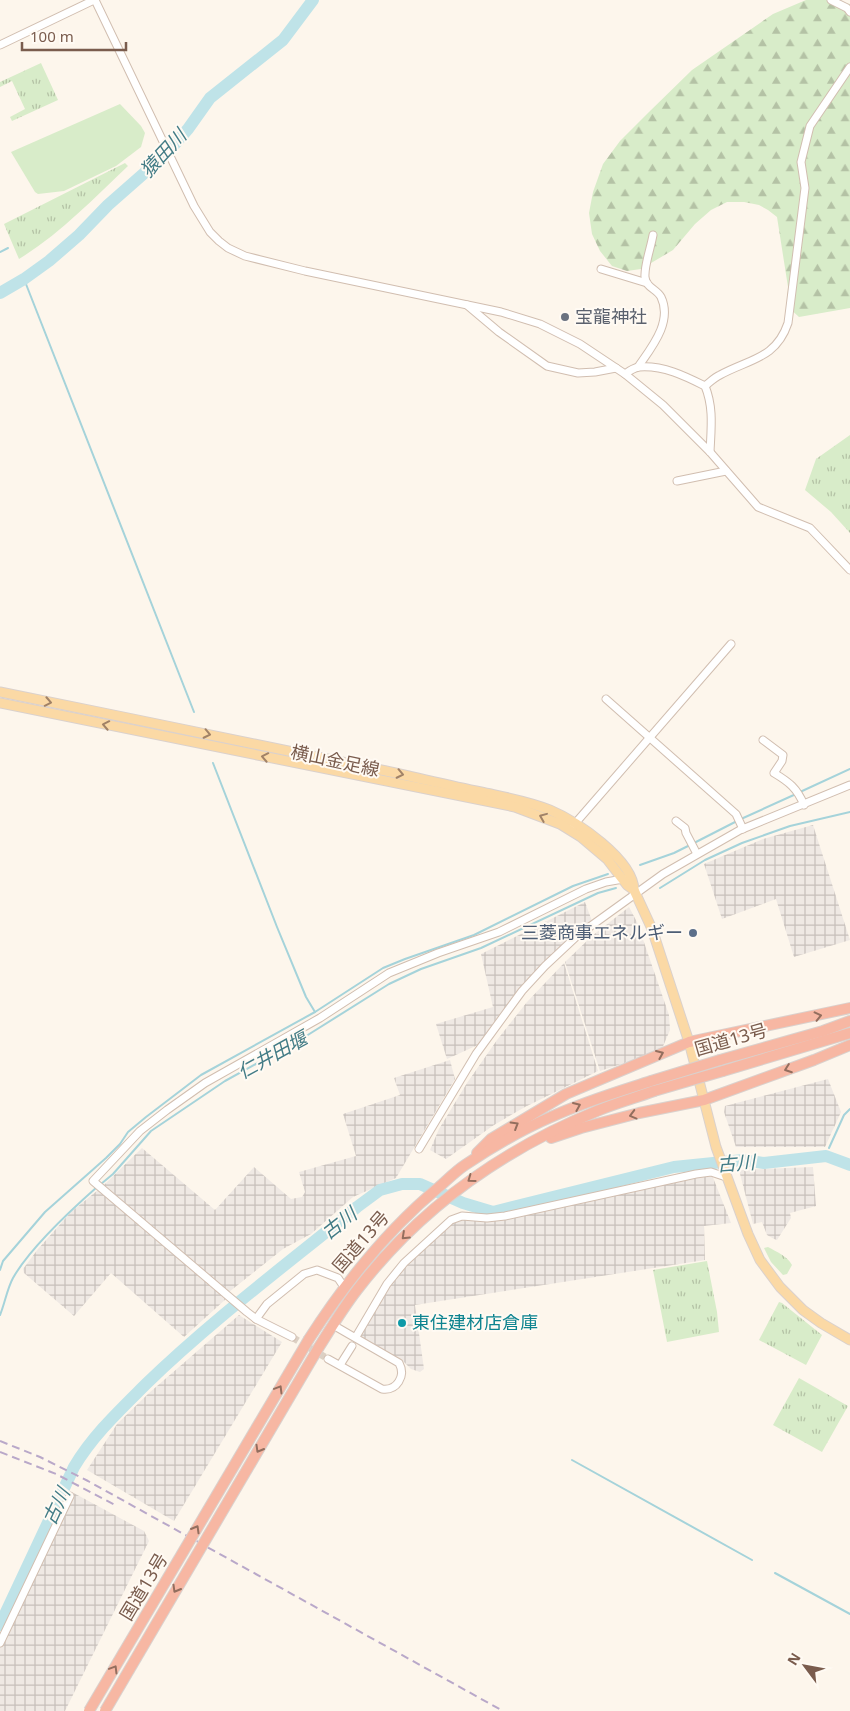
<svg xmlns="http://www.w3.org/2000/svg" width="850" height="1711" font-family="'Noto Sans','Noto Sans JP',sans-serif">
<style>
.industrial{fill:url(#industrial-grid)}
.grass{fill:url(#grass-tufts)}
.forest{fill:url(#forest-firs)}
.green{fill:#d8ecc9}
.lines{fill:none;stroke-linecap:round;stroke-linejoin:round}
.stream{stroke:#a5d3da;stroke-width:2}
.river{stroke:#bfe3e8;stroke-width:12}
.minor-tunnel{stroke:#dcd0c4;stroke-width:7;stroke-dasharray:7 3.5;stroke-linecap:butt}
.minor-casing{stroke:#d1beb0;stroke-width:9}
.major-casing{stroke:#dad1cd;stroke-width:11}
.highway-casing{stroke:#dad1cd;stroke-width:12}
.minor{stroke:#fff;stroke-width:7}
.major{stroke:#fbd9a5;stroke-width:9}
.highway{stroke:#f7b7a3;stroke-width:10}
.rail{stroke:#b9a8c9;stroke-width:2;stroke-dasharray:8 5;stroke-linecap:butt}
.highway-bridge-casing{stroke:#dad1cd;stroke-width:12;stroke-linecap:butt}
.highway-bridge{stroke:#f7b7a3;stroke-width:10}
.oneway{stroke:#a18267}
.oneway2{stroke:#936e5e}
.worship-dot{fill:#6b7280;stroke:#fffaf3;stroke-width:2}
.service-dot{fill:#5c6f8a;stroke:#fffaf3;stroke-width:2}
.culture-dot{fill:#0f9aa8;stroke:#fffaf3;stroke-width:2}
.labels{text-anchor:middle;stroke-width:4;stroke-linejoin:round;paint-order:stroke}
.worship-label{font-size:18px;fill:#5b616d;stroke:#fffaf3;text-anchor:start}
.street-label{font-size:18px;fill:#7a5c4d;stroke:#fffaf3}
.service-label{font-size:18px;fill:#4e5e75;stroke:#fffaf3;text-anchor:end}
.culture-label{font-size:18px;fill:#0d838f;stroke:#fffaf3;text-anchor:start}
.water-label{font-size:19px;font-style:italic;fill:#437c86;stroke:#fffaf3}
</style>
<defs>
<pattern id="industrial-grid" width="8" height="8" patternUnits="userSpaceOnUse" patternTransform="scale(1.25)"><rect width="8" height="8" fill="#efe9e4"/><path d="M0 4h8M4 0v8" fill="none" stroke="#c7c0bb"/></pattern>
<pattern id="grass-tufts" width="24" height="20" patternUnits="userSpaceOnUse" patternTransform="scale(1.25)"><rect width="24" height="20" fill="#d8ecc9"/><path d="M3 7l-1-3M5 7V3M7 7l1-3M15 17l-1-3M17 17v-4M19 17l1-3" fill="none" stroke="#b4c2a5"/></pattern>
<pattern id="forest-firs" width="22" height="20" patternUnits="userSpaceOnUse" patternTransform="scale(1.25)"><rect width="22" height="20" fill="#d8ecc9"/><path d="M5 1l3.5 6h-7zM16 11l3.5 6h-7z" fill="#b4c2a5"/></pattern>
</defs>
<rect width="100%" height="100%" fill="#fdf6ec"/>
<g class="industrial">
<path d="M813,825L850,940L794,957L776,899L722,919L704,864L763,839Z"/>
<path d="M585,902L592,921L552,955L525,982L497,1018L480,1044L447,1059L436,1024L493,1007L481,954Z"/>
<path d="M629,907L637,922L669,1015L670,1030L661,1051L600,1071L565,962L592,936Z"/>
<path d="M564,963L598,1071L525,1107L494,1125L446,1159L430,1150L439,1129L467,1083L497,1040L527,1002Z"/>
<path d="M450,1060L455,1079L396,1178L353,1197L311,1234L283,1249L229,1292L222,1287L104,1185L142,1148L215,1210L254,1167L291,1199L302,1197L305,1192L299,1172L356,1156L343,1114L400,1095L394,1078Z"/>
<path d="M828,1079L841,1112L825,1147H736L724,1112L725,1106Z"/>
<path d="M813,1167L816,1206L790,1213L791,1218L777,1240L774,1239L767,1235L762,1222L753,1224L739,1170Z"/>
<path d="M712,1175L731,1223L704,1226L705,1260L415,1305L424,1369L420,1372L411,1369L404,1362L359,1337L389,1284L406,1263L451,1221L460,1219L487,1221L676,1180Z"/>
<path d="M98,1190L226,1299L184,1337L111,1273L74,1316L24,1273L23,1269L38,1249L71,1212Z"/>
<path d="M239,1315L282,1342L174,1521L87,1470L117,1424L149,1393Z"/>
<path d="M70,1491L144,1531L149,1541L65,1711H0V1637Z"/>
</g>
<g class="grass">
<path d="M41,63L58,100L12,121L10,117L25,109L12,81L0,87V82Z"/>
<path d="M125,163L128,166C93,199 60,234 19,259L4,224Z"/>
<path d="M850,435V533L831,512L805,490L816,459Z"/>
<path d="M768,1247C777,1252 787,1256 792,1265L787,1274L783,1275L771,1262L764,1248Z"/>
<path d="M707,1261L717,1312L719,1332L667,1342L653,1270Z"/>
<path d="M779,1302L782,1303L822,1335L806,1365L759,1340Z"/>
<path d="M799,1378L848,1406L822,1452L773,1425Z"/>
</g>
<path class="forest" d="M806,0H828L850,4V308L799,317L787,306L788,287L777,217L768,210L759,205L744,202H727L711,210L695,224L673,250L641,269L627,271L612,266L600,251L592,234L589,213L593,192L603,164L620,141L649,112L692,70L773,14Z"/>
<path class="green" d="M120,104L141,126L145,133L141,147L116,166L64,191L38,194L35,192L11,152Z"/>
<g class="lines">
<g class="stream">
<path d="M0,252L8,248"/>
<path d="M24,279L194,712"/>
<path d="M213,763L277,927L306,997L315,1012"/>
<path d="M800,792L850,769"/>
<path d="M741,819L796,794"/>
<path d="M694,843L737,821"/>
<path d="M640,865L674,853L690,845"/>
<path d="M660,888L705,860L742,843L790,826L850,812"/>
<path d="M829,1148L844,1115L850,1109"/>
<path d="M826,1156V1154"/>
<path d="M101,1184L113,1174L151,1131L225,1081L303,1038L389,984L421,969L481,948L598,893L616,888"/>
<path d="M0,1270L3,1261L45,1212L106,1158L120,1144L128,1132L146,1117L201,1075L315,1012L383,968L405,959L474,935L573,886L608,874"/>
<path d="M0,1315C5,1303 7,1289 13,1278C30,1248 71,1210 97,1187"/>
<path d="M572,1460L752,1560"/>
<path d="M775,1573L850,1614"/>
</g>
<g class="river">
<path d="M0,293L24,279L49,261L79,235L108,205L166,154L188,129L210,98L283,40L313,0"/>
<path d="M0,1625L74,1467C93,1435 120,1410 146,1384C212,1320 286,1265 357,1207L380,1190L402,1184H420L463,1203L493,1212L674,1167L743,1160L764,1163L826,1156L850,1165"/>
</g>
<path class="minor-tunnel" d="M292,1337L328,1359"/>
<defs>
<g id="minor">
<path d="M95,0L194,206L210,232L219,241L228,248L245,256L305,271L501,312L540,324L580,344L625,374L663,405L710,452L758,507L810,528L850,570"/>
<path d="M831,0L847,8L850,12"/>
<path d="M0,45L94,0"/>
<path d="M601,269L647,283"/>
<path d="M467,305L499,332L547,366L578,373L595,372L616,368"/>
<path d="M638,367C651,348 673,322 661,297C657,289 646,288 645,277C644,266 651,247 653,235"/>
<path d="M625,374C629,371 634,368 639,367C663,365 685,376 705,386C714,408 711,429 710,452"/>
<path d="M705,386C710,382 715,377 720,375C749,359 776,359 788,323L805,188L801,162L810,126L850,67"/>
<path d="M677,481L726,471"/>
<path d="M606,699L736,814L743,829"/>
<path d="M763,740L783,755L782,761L774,773C789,782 797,788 804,805"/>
<path d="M676,821L685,828L686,833L697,854"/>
<path d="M572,827L731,644"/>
<path d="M419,1149L476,1054L522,991L545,966L577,936L663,874L740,830L850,785"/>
<path d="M256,1319L267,1304L304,1274L317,1270L338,1278L344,1287"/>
<path d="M357,1335L387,1284L404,1263L451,1220L462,1216L487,1218L505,1216L696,1174L711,1172L726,1177"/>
<path d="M292,1337L256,1319L247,1312L93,1181L140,1131L167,1110L205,1083L320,1018L389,973L438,953L499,932L586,889L606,882L623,879"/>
<path d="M328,1359L382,1389C397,1391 406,1376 399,1363L333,1325"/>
<path d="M340,1365L352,1346"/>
<path d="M0,1643L70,1496"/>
</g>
<g id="major">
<path d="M0,692C127,718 254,743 381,770C414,777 447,785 481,792C504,797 528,801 550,810C576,821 633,859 634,890"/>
<path d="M0,703L515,807L560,824L581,837L607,859L627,885L634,890L652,929L689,1042L716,1147L748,1234L760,1260L780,1287L803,1310L821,1323L850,1340"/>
</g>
<g id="highway">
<path d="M720,1060L823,1031L850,1021"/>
<path d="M723,1071L850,1033"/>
<path d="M551,1138L581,1128L639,1113L704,1100L814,1060L850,1045"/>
<path d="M477,1153L491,1139L566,1094L689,1042L850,1008"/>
<path d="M309,1339C345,1283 387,1230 439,1187C447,1180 456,1171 465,1165C492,1147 521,1130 551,1117C583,1102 617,1092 651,1081"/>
<path d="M319,1347C331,1328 343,1308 357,1290C420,1208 502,1150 597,1111C616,1103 635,1098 654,1091"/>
</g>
</defs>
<use href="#minor" class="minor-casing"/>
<use href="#major" class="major-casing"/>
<use href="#highway" class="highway-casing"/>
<use href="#minor" class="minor"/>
<use href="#major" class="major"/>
<use href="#highway" class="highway"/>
<g class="rail">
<path d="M0,1441L40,1457L88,1481L503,1711"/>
<path d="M0,1452L56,1474L117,1506"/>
</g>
<defs>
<g id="highway-bridge">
<path d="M651,1081L720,1060"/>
<path d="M654,1091L723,1071"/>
<path d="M89,1711L309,1339"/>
<path d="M105,1711L319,1347"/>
</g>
</defs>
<use href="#highway-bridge" class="highway-bridge-casing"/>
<use href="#highway-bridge" class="highway-bridge"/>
</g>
<defs><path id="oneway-chevron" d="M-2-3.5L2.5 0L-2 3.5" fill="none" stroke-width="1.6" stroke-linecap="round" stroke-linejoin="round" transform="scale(1.25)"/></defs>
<g class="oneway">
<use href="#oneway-chevron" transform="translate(48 702) rotate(11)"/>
<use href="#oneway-chevron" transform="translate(106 725) rotate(-169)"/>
<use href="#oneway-chevron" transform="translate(207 734) rotate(12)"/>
<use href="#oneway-chevron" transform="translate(265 757) rotate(-169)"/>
<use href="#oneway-chevron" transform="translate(400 774) rotate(12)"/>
<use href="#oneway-chevron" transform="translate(543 817) rotate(-158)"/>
</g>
<g class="oneway2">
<use href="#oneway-chevron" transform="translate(818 1016) rotate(-13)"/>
<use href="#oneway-chevron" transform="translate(660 1054) rotate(-23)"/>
<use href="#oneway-chevron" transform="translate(788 1069) rotate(160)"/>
<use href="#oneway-chevron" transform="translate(577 1106) rotate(-23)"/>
<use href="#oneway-chevron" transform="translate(633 1115) rotate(165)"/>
<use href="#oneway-chevron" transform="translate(515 1125) rotate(-31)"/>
<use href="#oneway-chevron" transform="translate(471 1179) rotate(144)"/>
<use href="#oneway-chevron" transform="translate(405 1236) rotate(137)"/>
<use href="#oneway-chevron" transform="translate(279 1389) rotate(-59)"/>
<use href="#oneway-chevron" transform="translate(259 1449) rotate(120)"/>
<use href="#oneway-chevron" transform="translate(196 1529) rotate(-60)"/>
<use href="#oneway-chevron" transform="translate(176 1589) rotate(120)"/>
<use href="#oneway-chevron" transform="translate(114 1669) rotate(-59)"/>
</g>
<circle class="worship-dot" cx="565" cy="317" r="5"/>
<circle class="service-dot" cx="693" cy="933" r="5"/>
<circle class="culture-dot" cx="402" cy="1323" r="5"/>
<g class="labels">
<g class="worship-label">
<text x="575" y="323">宝龍神社</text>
</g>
<g class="street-label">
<text transform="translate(335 761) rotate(12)" y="6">横山金足線</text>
<text transform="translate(731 1040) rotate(-16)" y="6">国道13号</text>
<text transform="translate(361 1242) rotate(-49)" y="6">国道13号</text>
<text transform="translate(144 1587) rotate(-59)" y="6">国道13号</text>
</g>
<g class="service-label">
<text x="683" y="939">三菱商事エネルギー</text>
</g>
<g class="culture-label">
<text x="412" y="1329">東住建材店倉庫</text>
</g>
<g class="water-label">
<text transform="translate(163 153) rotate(-47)" y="7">猿田川</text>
<text transform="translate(272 1055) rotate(-29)" y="7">仁井田堰</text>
<text transform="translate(736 1163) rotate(-4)" y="7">古川</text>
<text transform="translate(339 1223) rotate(-38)" y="7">古川</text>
<text transform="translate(56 1506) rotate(-65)" y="7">古川</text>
</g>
</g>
<g transform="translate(805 1666) rotate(302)" stroke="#fffaf3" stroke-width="4" paint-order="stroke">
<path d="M0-4L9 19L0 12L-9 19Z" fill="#7a5c4d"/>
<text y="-8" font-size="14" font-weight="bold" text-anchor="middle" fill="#7a5c4d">N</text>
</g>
<path d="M22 42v8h104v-8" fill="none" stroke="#7a5c4d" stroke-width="2.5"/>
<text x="30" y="42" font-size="15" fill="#7a5c4d" stroke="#fffaf3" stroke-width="4" paint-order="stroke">100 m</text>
</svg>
